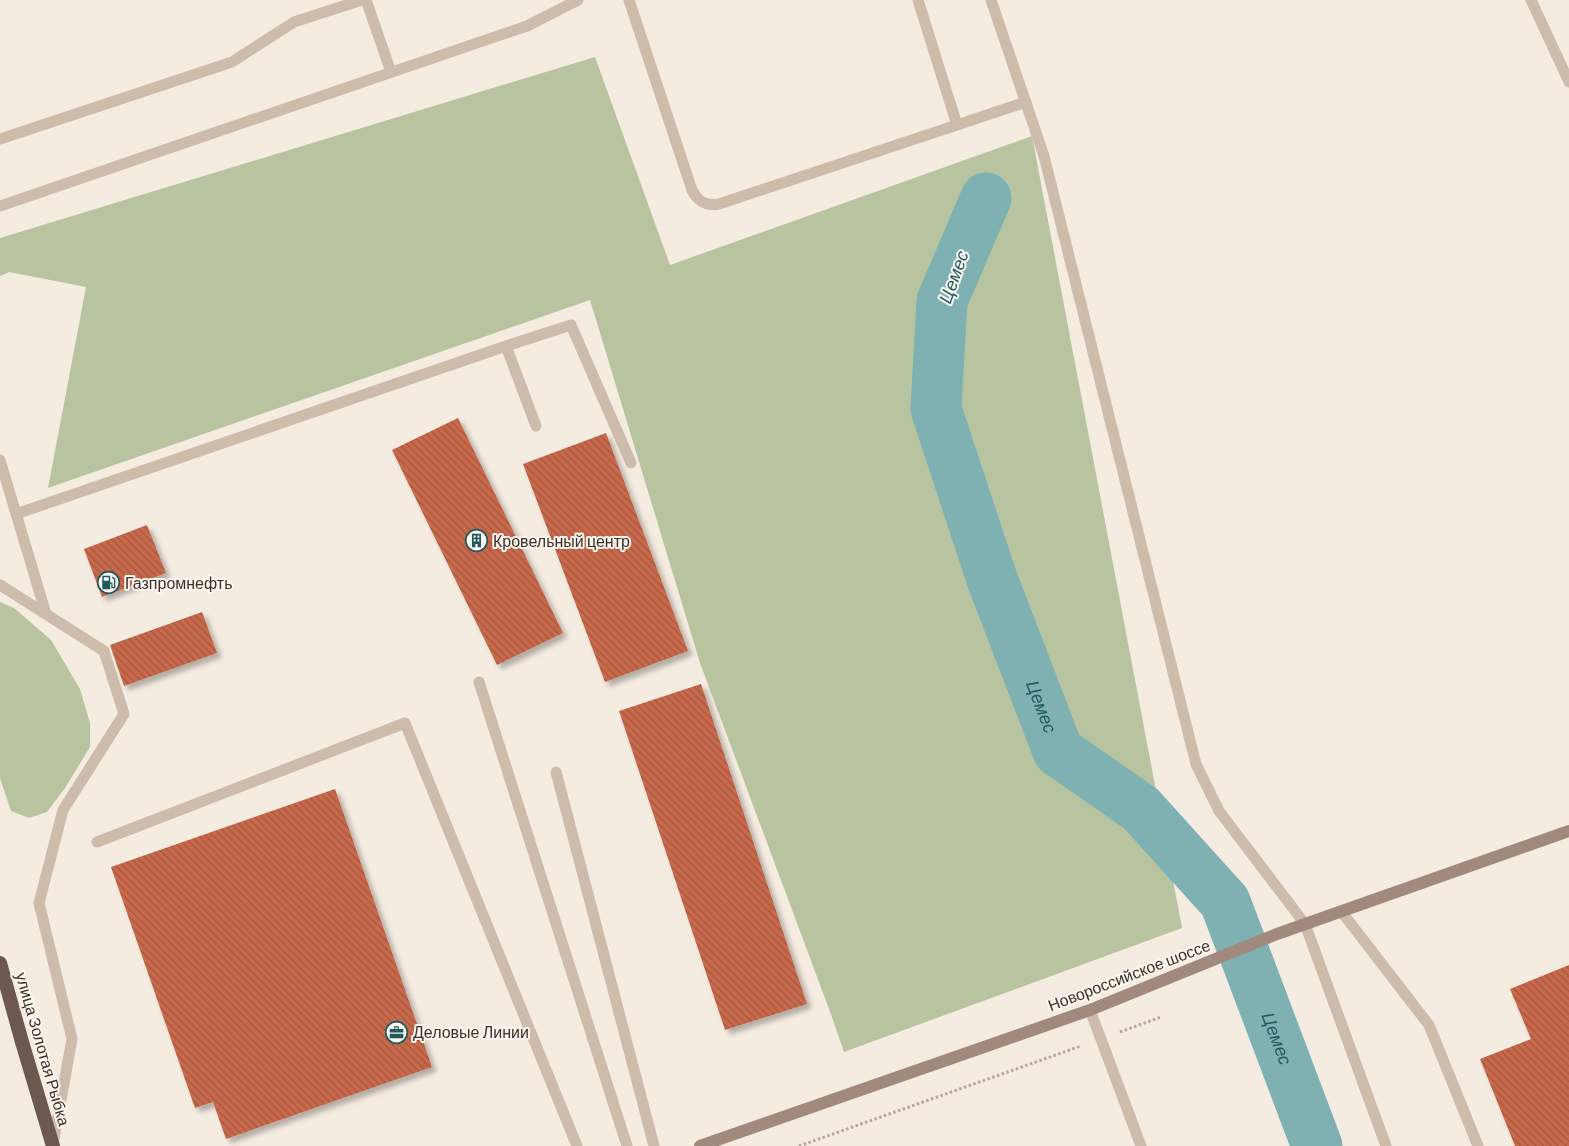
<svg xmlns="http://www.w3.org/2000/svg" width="1569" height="1146" font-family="Barlow,sans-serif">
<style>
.green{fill:#b8c4a0}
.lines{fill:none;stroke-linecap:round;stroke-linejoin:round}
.river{stroke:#7fb0b2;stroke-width:51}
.building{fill:url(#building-back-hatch);filter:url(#shadow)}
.path{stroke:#b9a596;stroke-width:3;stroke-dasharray:2.5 2.5;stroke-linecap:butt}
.service{stroke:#cdbbac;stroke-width:11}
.secondary{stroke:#a18a7d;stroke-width:12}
.trunk{stroke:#6c584f;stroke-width:14}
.labels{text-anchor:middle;stroke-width:4;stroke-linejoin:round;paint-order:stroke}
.poi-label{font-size:16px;fill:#3b302b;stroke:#fbf5ee;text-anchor:start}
.street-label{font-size:16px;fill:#3b302b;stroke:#fbf5ee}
.water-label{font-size:18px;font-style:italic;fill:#1f5a5e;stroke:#fbf5ee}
</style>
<defs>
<pattern id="building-back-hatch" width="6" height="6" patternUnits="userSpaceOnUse" patternTransform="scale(1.25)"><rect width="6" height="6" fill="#c8694b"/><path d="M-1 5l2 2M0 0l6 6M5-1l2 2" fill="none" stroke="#a4573f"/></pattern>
<filter id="shadow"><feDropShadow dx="4.5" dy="4.5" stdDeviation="2.5" flood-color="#0004"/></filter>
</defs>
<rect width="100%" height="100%" fill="#f4ebe1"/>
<g class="green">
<path d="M595,57L670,265L1032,136L1182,928L844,1052L832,1017L700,663L590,300L48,488L86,287L9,272L0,276V238Z"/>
<path d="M0,602L14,608L51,640L80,689L90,723V747L65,788L47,812L29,818L11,811L0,778Z"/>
</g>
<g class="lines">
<path class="river" id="s1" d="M986,198L942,301L936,409L992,579L1058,751L1141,809L1225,902L1317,1146"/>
</g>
<g class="building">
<path d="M458,418L563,633L497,665L392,450Z"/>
<path d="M606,433L688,651L605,682L523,464Z"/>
<path d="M147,525L166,573L102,597L84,549Z"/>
<path d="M202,612L217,653L124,686L110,645Z"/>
<path d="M701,684L807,1004L725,1030L619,711Z"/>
<path d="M335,789L432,1067L226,1139L213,1102L195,1108L111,867Z"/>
<path d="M1569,965V1146H1515L1480,1059L1531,1039L1510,989Z"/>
</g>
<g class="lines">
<g class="path">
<path d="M1120,1032L1161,1017"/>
<path d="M799,1146L1081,1046"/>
</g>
<g class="service">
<path d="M366,0L391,72"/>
<path d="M629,0L692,190C698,202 706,206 719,204L957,125L918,0"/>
<path d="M991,0L1044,156L1196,764L1219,811L1305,924L1386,1146"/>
<path d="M1531,0L1569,82"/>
<path d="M957,125L1026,102"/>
<path d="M0,139L232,62L294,22L362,0"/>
<path d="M0,206L527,26L578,0"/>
<path d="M506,346L571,325L631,463"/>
<path d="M0,460L46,614"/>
<path d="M16,514L506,346L536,426"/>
<path d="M0,585L104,651L124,714L63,810L39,903L72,1039L53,1144"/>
<path d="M479,682L627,1146"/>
<path d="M556,772L654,1146"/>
<path d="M97,842L405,723L577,1146"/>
<path d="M1341,911L1429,1025L1478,1146"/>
<path d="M1090,1010L1141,1146"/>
</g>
<path class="secondary" d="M700,1146L1090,1010L1277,934L1569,831"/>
<path class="trunk" d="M0,963L22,1042L53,1146"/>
</g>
<defs>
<symbol id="building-ring" viewBox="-11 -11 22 22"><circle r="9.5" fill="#fbf5ee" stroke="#1f5a5e" stroke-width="1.5"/><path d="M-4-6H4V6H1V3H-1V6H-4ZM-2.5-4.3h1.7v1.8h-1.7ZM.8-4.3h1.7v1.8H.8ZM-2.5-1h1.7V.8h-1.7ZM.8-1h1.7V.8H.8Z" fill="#1f5a5e"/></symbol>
<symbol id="fuel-ring" viewBox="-11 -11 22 22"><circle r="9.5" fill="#fbf5ee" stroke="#1f5a5e" stroke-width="1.5"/><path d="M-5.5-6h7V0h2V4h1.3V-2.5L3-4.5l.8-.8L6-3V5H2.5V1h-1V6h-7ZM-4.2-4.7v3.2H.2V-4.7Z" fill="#1f5a5e"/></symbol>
<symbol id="office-ring" viewBox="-11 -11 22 22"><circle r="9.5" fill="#fbf5ee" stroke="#1f5a5e" stroke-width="1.5"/><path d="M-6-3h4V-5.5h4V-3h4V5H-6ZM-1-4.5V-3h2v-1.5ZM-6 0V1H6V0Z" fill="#1f5a5e"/></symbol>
</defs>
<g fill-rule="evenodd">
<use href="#building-ring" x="464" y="528" width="25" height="25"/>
<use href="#fuel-ring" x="96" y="570" width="25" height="25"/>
<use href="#office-ring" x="384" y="1020" width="25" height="25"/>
</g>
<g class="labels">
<g class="poi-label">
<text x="493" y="547">Кровельный центр</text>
<text x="125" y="589">Газпромнефть</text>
<text x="413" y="1038">Деловые Линии</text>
</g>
<g class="street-label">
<text transform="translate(1129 975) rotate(-21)" y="6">Новороссийское шоссе</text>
<text transform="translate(43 1049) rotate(74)" y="6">улица Золотая Рыбка</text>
</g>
<g class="water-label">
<text transform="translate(954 277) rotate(-70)" y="6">Цемес</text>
<text dy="6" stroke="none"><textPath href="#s1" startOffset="536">Цемес</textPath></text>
<text dy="6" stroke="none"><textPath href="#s1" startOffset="956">Цемес</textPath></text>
</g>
</g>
</svg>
